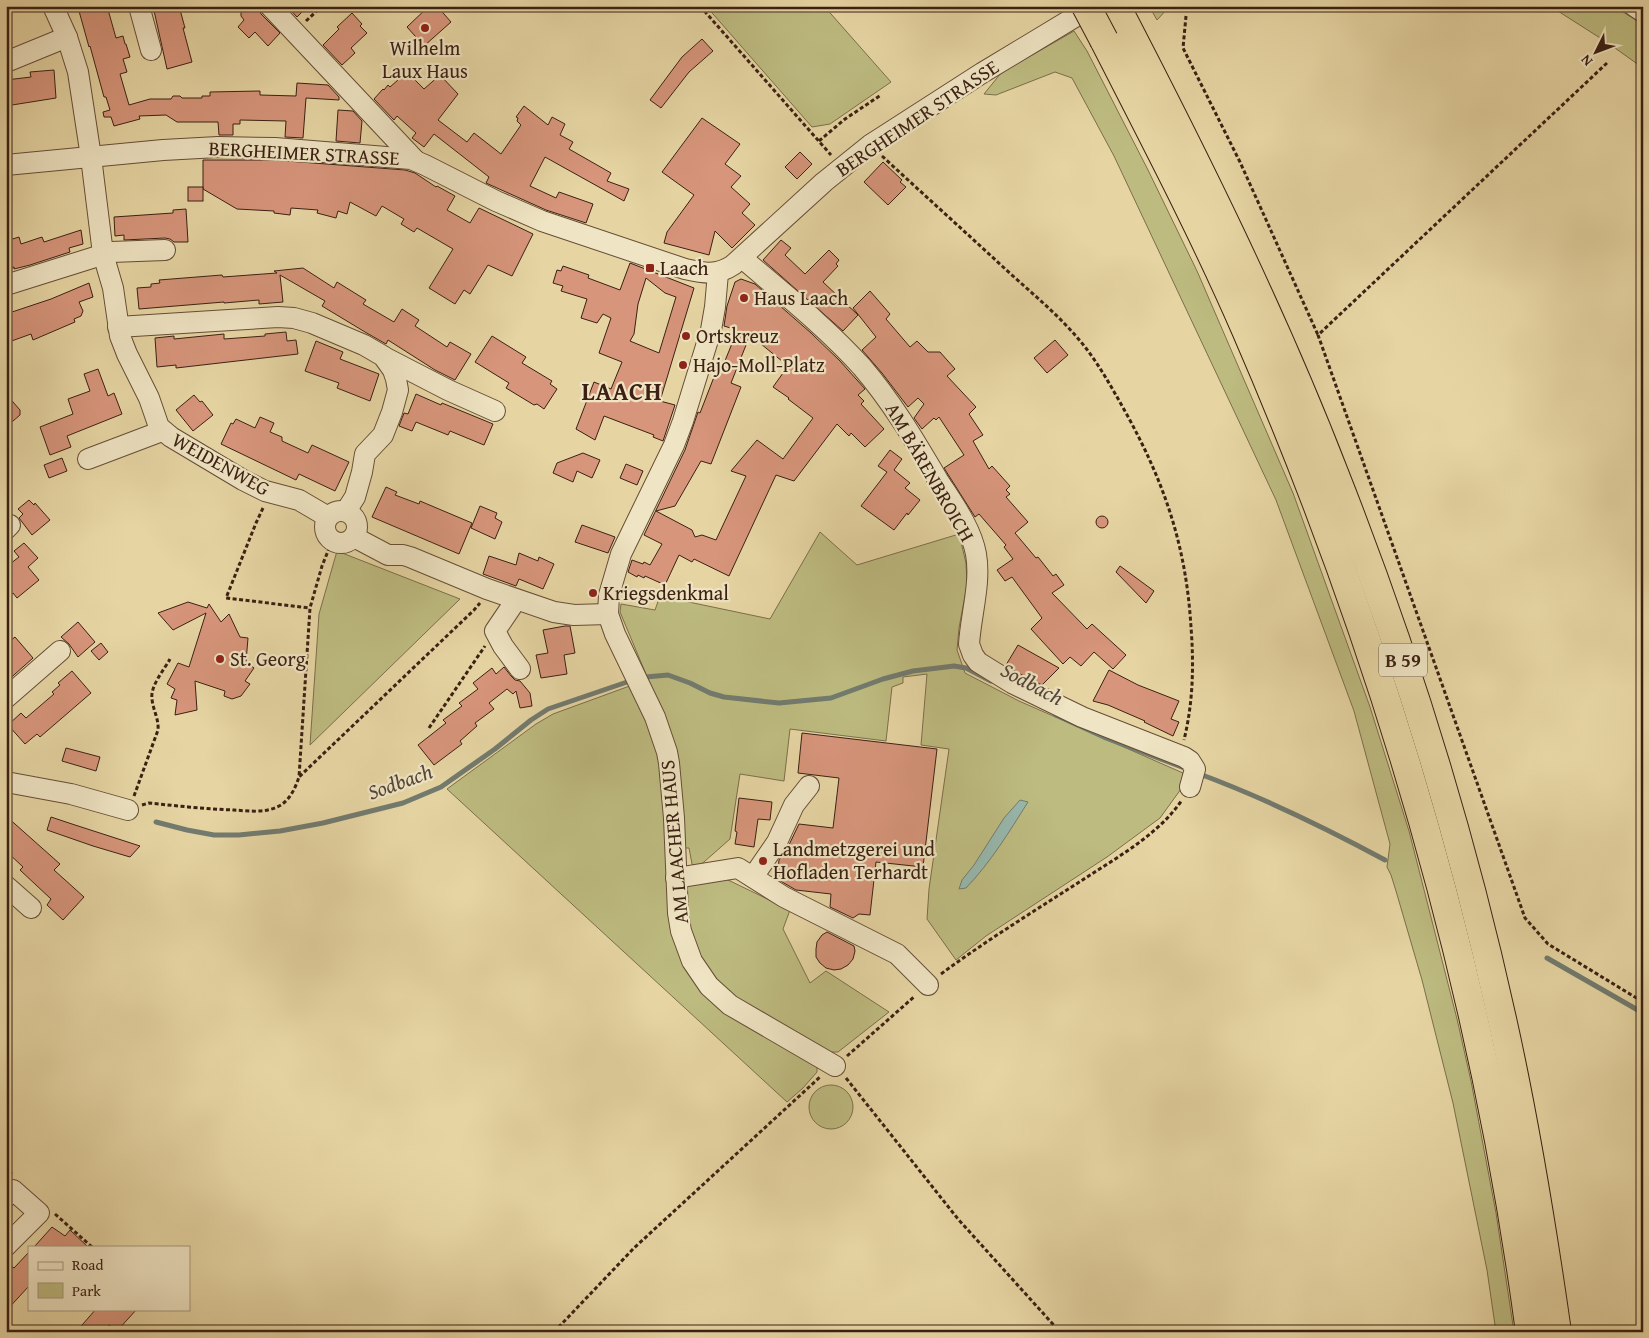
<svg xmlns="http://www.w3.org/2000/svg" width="1649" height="1338" font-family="'Gentium Book Plus',serif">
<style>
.green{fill:#bdbb80;stroke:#7c6e4a}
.water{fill:#97b8ad;stroke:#727b6f}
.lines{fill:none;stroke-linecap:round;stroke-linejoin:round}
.stream{stroke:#727b6f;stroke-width:5}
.building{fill:#d7957b;stroke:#3b2013;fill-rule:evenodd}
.minor-casing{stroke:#664d37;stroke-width:22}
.highway-casing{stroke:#3b2013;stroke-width:30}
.path{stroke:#3b2013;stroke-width:3;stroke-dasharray:4 2.5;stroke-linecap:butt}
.minor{stroke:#efe4c3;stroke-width:20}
.highway{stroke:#e6d5a3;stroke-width:28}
.highway-bridge-casing{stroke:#3b2013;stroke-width:30;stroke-linecap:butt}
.highway-bridge{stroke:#e6d5a3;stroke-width:28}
.poi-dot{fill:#8f2418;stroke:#efe4c3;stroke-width:2}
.labels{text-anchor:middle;stroke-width:4.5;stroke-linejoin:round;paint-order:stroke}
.shield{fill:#efe4c3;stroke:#715b48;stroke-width:1}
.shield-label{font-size:19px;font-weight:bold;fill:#3b2013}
.poi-label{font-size:20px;fill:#3b2013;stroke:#efe4c3;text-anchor:start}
.street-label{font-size:20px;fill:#3b2013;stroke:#efe4c3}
.water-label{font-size:21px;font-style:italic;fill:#52463a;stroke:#efe4c3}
.district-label{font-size:25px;font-weight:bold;letter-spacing:1px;fill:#3b2013;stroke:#efe4c3}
</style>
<rect width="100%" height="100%" fill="#e6d5a3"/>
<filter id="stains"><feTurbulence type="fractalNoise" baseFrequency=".004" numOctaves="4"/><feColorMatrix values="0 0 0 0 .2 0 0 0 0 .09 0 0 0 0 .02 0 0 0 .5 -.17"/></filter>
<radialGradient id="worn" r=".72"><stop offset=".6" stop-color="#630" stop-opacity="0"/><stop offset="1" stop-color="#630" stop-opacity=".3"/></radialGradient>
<g class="green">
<path d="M706,6H824L891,82L830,124L812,127Z"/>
<path d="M1149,6H1170L1157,20Z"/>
<path d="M1550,6H1613L1643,24V68L1608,43Z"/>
<path d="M1074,31L1087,51L1148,170L1197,271L1293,493L1370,707L1409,831L1457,1019L1471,1081L1496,1213L1514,1332H1496L1487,1270L1453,1103L1422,980L1396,891L1391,875L1387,867L1390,844L1354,711L1276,500L1114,156L1072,78L1055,72L996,95L984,94L1001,73Z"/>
<path d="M820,532L857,565L959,534L966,563L967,585L959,628L957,650L965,673L1019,701L1183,773L1181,789L1160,818L1107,857L986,936L956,960L927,919L929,889L949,749L921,745L927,674L903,677V683L892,687L886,741L790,729L784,781L740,774L730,839L696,869L692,864L689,848H684L648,679L620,612L621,604L655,610L660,596L770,619Z"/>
<path d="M337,551L460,599L310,745L319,614Z"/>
<path d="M635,684L659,740L686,958L817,1066V1072L803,1088L787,1102L447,789L536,724L553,714Z"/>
<path d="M724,878L790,910L783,929L810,983L826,971L889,1012L838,1052H827L755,1016L698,964L681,895L687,885Z"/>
<circle cx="831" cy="1107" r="22"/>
</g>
<path class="water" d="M1020,800L1028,802C1009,832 991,862 966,888L959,889L962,880L974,865L1004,818Z"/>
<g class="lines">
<g class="stream">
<path d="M646,677L668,675L690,683L710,693L724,697L779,703L831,698L883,679L913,671L946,667L954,666L966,668L991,681"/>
<path d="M1056,715L1106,738L1187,769"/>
<path d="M1197,773C1262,797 1324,827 1385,860"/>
<path d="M156,822L187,830L214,835H239L280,831L323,823L403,803L441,787L495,749L531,720L548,709L630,681"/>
<path d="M1547,958L1643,1013"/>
</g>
</g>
<g class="building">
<path d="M97,6H107L116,38L123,36L125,44H126L130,57L123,59L127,72L120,74L129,105L150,99H171L173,96H180L182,98H202V96H210V92L260,91V95L296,96L297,83L328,85L339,97V100L306,98L303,138L285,137L286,121L240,120V124H233V135H219L218,122H177L166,115L139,116L140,119L114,126L111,117H104L103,112L110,110L106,97H104L90,46L89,47L79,11Z"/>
<path d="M153,6H179L185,28H183L192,62L167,69Z"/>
<path d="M246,6H258L261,14L280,33L268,46L255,32L249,38L238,27L244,20L241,16V11Z"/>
<path d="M287,6H308L297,17Z"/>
<path d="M429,6H437L451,22L424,46L407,27Z"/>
<path d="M352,13L362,24L360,26L367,33L351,48L355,53L342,65L323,45L339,29L337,27Z"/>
<path d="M702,39L713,51L689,72L661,108L650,100L682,57Z"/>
<path d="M54,70L56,98L12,105L6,100V80L31,77L30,72Z"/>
<path d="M407,72L424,89L440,75L458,94L438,120L467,142L474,133L501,154L521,125L517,121L518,118L516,117L524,106L548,125L552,117L565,124L560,135L573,142L569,149L611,173L607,181L629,189L624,201L545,157L530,186L556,198L559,192L593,204L586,223L546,210L486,183L489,177L434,134L424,147L412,138L416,133L397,116L394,120L374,99L383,89L384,90L388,85L390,87Z"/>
<path d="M338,110L353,111L362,121L360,143L336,141Z"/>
<path d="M702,118L740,144L725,164L741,176L731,187L750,204L742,213L755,225L732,248L715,231L709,255L664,243L667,232L694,195L662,172Z"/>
<path d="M800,152L812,164L797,179L785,167Z"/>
<path d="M203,160H274L405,170L415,173L436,187L437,186L455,196L447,210L470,223L479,208L533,234L512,276L488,265L470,294L464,290L455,304L429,288L453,249L417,228L414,232L401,224L404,219L382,206L376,216L350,202L347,214L338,211L336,218L317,213L318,210L291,208L290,215L274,213V211L237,209L203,189Z"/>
<path d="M883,162L902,180L900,182L906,187L888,205L864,182Z"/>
<rect x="188" y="187" width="15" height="14"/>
<path d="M186,209L188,242H174L170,239L165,238L124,240V235L115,236L114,217L173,213V210Z"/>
<path d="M81,230L83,244L69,248L70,252L30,265L14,269V267L6,269V241L19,237L21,244L42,237L44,242Z"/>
<path d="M781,240L791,248L785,255L805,274L829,250L839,260L836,264L838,266L823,282L858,315L843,331L763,260Z"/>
<path d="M630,263L694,288L660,401L675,405L663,441L653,437L654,435L604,416L595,440L576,429L594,382L611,389L622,362L599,353L611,318L603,314L597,323L581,318L587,299L561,291L563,286L553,283L557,270L561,271L563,266L589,275L588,278L620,290ZM646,278L665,293L676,297L659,353L630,341L634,334L638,304Z"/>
<path d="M303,268L334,288L337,282L366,300L363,304L394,322L402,309L419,320L415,326L447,347L450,342L471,354L455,380L435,370L388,340L386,344L365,332L322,306L325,301L280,275L283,302L259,304V300L224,303V302L139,309L137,288L151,287V284L160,283L159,280L222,275L223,277L277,273L274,271Z"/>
<path d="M741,279L755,284L811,333L840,361L865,389L858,395L864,401L861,404L884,429L865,447L851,433L849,436L837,424L794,481L776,475L729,576L694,559L692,562L679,555L665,585L645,576L644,578L638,575L637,577L628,572L632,560L643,564L644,562L650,565L662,544L644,535L685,450L698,412L700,413L714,377L718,378L731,346L737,330L724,326L727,306L735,282ZM750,335L788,366L773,387L789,398L788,399L813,418L783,459L757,440L731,471L746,476L716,540L702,535L695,537L692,530L656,511L675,506L701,461L711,464L741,387L731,383Z"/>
<path d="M89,283L93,297L79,302L83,311L81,316L74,319L75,322L33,340L31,334L6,343V314L51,299Z"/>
<path d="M870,291L890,314L886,319L910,347L917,341L928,352H940L955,369L947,376L976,407L969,414L983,435L973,441L989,469L992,466L1010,486L1006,490L1010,494L1006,497L1028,522L1015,533L1036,558L1038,557L1053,576L1056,574L1064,585L1052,593L1087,629L1092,624L1126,655L1113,669L1094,652L1081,666L1070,657L1063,664L1031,629L1042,618L1012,577L1005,581L997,570L1013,559L1004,547L1006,545L979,514L975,517L944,468L964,455L939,417L936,420L934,418L922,429L914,418L924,404L918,398L908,407L882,373L862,350L876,337L853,308Z"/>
<path d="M286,332L287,341L296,340L298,354L176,368V365L157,367L155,338L174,336V339L224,334V339L265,336V334Z"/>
<path d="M492,336L526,357L522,363L552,381L550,384L557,389L544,409L537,404L534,405L506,388L509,383L475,362Z"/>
<path d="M1055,340L1068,355L1047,373L1034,358Z"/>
<path d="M316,341L343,352L340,359L379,374L370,401L337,388L339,383L305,371Z"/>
<path d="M98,369L108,396L114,393L122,414L67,436L71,447L50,455L40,427L73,414L68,399L90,391L84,374Z"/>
<path d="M6,394L20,410V415L6,427Z"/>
<path d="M416,394L441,405L442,403L493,424L484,445L450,431L448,435L416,422L412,431L399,426L404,413L408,414Z"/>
<path d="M194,395L200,402L202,401L213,415L193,431L176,410Z"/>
<path d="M260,417L274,423L270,432L282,437V441L308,453L312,445L349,462L335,491L299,474L296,480L221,444L231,423L233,424L236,419L255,428Z"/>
<path d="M890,450L902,459L894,470L910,483L905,488L920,500L908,515L907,513L894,530L861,506L887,472L878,466Z"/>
<path d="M583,453L600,460L592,478L577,471L573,482L553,473L557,463Z"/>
<path d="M62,458L67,471L49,478L44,465Z"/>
<path d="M626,464L643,471L637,485L620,478Z"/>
<path d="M386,487L397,492L395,495L419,504L420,501L472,523L459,554L372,517Z"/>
<path d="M29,500L34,505L35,503L50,520L32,535L19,518L23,514L18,509Z"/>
<path d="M480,506L497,513L495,518L502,522L495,539L471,528Z"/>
<circle cx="1102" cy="522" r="6"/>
<path d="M582,525L615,537L608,553L575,542Z"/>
<path d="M24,543L38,558L28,567L39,580L17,598L13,593L6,599V567L19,557L14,551Z"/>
<path d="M519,553L538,561L539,557L554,564L543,589L519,579L516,586L483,574L489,556L516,565Z"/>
<path d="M1120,566L1154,591L1146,603L1116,572Z"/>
<path d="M188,602L207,608L209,604L221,622L229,614L240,637L248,638L246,662L254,668L245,681L250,684L241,696L232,699L224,696L225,691L195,681L197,710L175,715L177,700L171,698L175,689L167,684L178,663L189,667L206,613L173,630L158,613Z"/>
<path d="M78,622L95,642L78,657L69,644L61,637Z"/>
<path d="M565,626H570L575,653L564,655L567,674L541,678L536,655L548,653L543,630Z"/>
<path d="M15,637L33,658L6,682V644Z"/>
<path d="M101,643L108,652L99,660L91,651Z"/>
<path d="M1018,645L1059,668L1042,685L1018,673L1006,665Z"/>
<path d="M504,667L511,676L515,680L520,681L530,693L532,706L520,708L516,691L513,694L507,689L489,703L494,709L475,723L477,726L460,741L462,744L434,765L418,745L446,723L443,720L462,706L459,703L478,689L473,683L492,668L496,674Z"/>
<path d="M1109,670L1138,685L1179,701L1171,719L1179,722L1173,736L1144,722L1145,721L1108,705L1093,701Z"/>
<path d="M72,671L91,693L40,737L37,734L25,744L8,725L21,713L26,718L54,694L52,692L60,685L58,683Z"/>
<path d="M802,733L937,749L923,867L876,862L870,915L859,914L853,918L830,907L831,894L796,890L777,879L779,860L788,847L799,824L833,828L839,778L798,773Z"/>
<path d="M66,748L100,757L96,771L62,761Z"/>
<path d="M739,798L772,802L770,820L758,819L754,847L735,844L737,832L735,831Z"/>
<path d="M6,816L60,864L54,870L84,897L63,920L47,905L51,899L20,870L23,867L6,851Z"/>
<path d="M51,817L72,824L140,846L130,857L93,846L47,830Z"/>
<path d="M827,932L854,946L855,951L853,959L848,965L841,969L834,970L826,968L820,963L816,957V949L817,942L822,935Z"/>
<path d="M52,1227L65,1236L70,1230L88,1247H34Z"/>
<path d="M29,1252V1286L6,1311V1261L14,1268Z"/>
<path d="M96,1309H137L117,1331L109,1325L103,1332H76Z"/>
</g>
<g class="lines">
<defs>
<g id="minor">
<path d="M53,6L67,37L78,72L91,157L103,254L113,288L120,336L127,354L149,398L159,427L171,437L243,480L265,491L299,500L328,517"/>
<path d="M139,6L151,50"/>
<path d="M270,6L415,160"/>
<path d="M1634,6L1643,12"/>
<path d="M6,62L67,37"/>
<path d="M6,165L163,150L218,147L275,148L411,159L425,165L496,201L542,221L685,269C703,273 717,276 733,265L824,182L870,145L982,73L1093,6"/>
<path d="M742,258C783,293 826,327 862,367C892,402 915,441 938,480C952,502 971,527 976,554C981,583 971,614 969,644L973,655L978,662L1012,683L1082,717L1184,757L1190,761L1195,769L1190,787"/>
<path d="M718,273L715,307L711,330L683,421L674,445L621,554L609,595L608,614L615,634L655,717L667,752L669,763L674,818L678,913L681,931L692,961L709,986L730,1005L835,1066"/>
<path d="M6,285L111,252L165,250"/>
<path d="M118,327L278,317L294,318L312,323L364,345L383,356L393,370L396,379L398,390L392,412L383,435L365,454L362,472L355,497L346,511"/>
<path d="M384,357L448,390L495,411"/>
<path d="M88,459L162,431"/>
<circle cx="341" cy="527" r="16"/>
<path d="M6,529L10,525"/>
<path d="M354,537L388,555H403L410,557L487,589L554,612L574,615L608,614"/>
<path d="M516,600L495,631L503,646L520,669"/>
<path d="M6,698L60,651"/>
<path d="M6,782L71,794L128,810"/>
<path d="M753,877L777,842L794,805L809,786"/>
<path d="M676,878L738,868L784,897L897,954L928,985"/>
<path d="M6,886L31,908"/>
<path d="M6,1197L13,1190L39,1213L6,1246"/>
</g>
<g id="highway">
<path d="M1116,6C1195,158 1272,313 1334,473C1404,650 1461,833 1502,1019C1525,1122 1542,1227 1557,1332"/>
<path d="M1104,40C1153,136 1203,231 1246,330C1385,650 1484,986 1530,1332"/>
</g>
</defs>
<use href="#minor" class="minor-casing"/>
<use href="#highway" class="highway-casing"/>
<g class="path">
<path d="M700,6L831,155"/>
<path d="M1186,16L1183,48L1240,162L1318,335"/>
<path d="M306,21L322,6"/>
<path d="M1607,63L1318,335L1525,918L1548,944L1643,1002"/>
<path d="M819,141L845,119L881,95"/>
<path d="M882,156C922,193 962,229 1002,266C1029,291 1058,314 1081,342C1099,364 1112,388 1126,413C1165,484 1186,546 1191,627C1194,666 1193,703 1184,740"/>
<path d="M263,508L256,523L226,598L310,608"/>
<path d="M332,541L322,566L310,608L299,777L474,610L480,603"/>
<path d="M429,728L485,646"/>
<path d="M134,796L158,730C159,719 153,710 152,699C150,686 164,670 170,659"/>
<path d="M142,805L149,803C177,806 206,809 234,810C248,811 264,813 277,807C289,802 295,789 299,777"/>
<path d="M941,974C987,940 1036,910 1084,879C1119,856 1158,835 1182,800"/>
<path d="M847,1056L915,996"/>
<path d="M846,1078L958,1219L1060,1332"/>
<path d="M6,1169L12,1174"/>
<path d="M55,1214L92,1247"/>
<path d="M554,1332L634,1248L820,1077"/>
</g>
<use href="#minor" class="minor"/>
<use href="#highway" class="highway"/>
<defs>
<path id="highway-bridge" d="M1086,6L1104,40"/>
</defs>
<use href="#highway-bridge" class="highway-bridge-casing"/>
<use href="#highway-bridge" class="highway-bridge"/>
</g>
<g class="poi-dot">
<circle cx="425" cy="28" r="5"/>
<rect x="645" y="263" width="10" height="10" rx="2.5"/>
<circle cx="744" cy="298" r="5"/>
<circle cx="686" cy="336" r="5"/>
<circle cx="683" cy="365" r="5"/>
<circle cx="593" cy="593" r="5"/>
<circle cx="220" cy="659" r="5"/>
<circle cx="763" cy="861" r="5"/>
</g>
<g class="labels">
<rect class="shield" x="1379" y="643.5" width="48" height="33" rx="4"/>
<g class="shield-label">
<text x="1403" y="667">B 59</text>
</g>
<g class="poi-label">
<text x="425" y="55" text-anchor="middle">Wilhelm<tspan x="425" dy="23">Laux Haus</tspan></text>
<text x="660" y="275">Laach</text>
<text x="754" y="305">Haus Laach</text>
<text x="696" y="343">Ortskreuz</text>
<text x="693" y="372">Hajo-Moll-Platz</text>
<text x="603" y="600">Kriegsdenkmal</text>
<text x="230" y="666">St. Georg</text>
<text x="773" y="856">Landmetzgerei und<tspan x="773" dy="23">Hofladen Terhardt</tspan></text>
</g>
<g class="street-label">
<text transform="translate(917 118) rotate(-34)" y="7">BERGHEIMER STRASSE</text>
<text transform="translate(304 153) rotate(3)" y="7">BERGHEIMER STRASSE</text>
<text transform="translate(221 464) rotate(29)" y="7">WEIDENWEG</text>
<text transform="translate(930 472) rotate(60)" y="7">AM BÄRENBROICH</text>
<text transform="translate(674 842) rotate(-95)" y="7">AM LAACHER HAUS</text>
</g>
<g class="water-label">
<text transform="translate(1032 684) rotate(28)" y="7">Sodbach</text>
<text transform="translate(400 782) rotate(-20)" y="7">Sodbach</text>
</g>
<g class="district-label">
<text x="622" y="400">LAACH</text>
</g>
</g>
<rect width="1649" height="1338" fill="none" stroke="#e6d5a3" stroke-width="25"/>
<rect x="8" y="8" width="1634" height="1323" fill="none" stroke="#3b2013" stroke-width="2.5"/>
<rect x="12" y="12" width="1624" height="1313" fill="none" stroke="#3b2013"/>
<rect x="28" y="1246" width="162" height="65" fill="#efe4c3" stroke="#a7967d"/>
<rect x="38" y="1262" width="25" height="8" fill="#efe4c3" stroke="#a7967d"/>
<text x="72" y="1270" font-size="15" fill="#3b2013">Road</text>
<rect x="38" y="1283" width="25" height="15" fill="#bdbb80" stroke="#a7967d"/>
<text x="72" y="1296" font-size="15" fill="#3b2013">Park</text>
<g transform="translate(1596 52) rotate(228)" stroke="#efe4c3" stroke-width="4" paint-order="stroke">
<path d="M0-4L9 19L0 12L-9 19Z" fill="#3b2013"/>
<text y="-8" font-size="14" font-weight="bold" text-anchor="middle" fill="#3b2013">N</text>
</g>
<rect width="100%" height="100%" filter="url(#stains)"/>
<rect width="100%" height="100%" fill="url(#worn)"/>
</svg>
